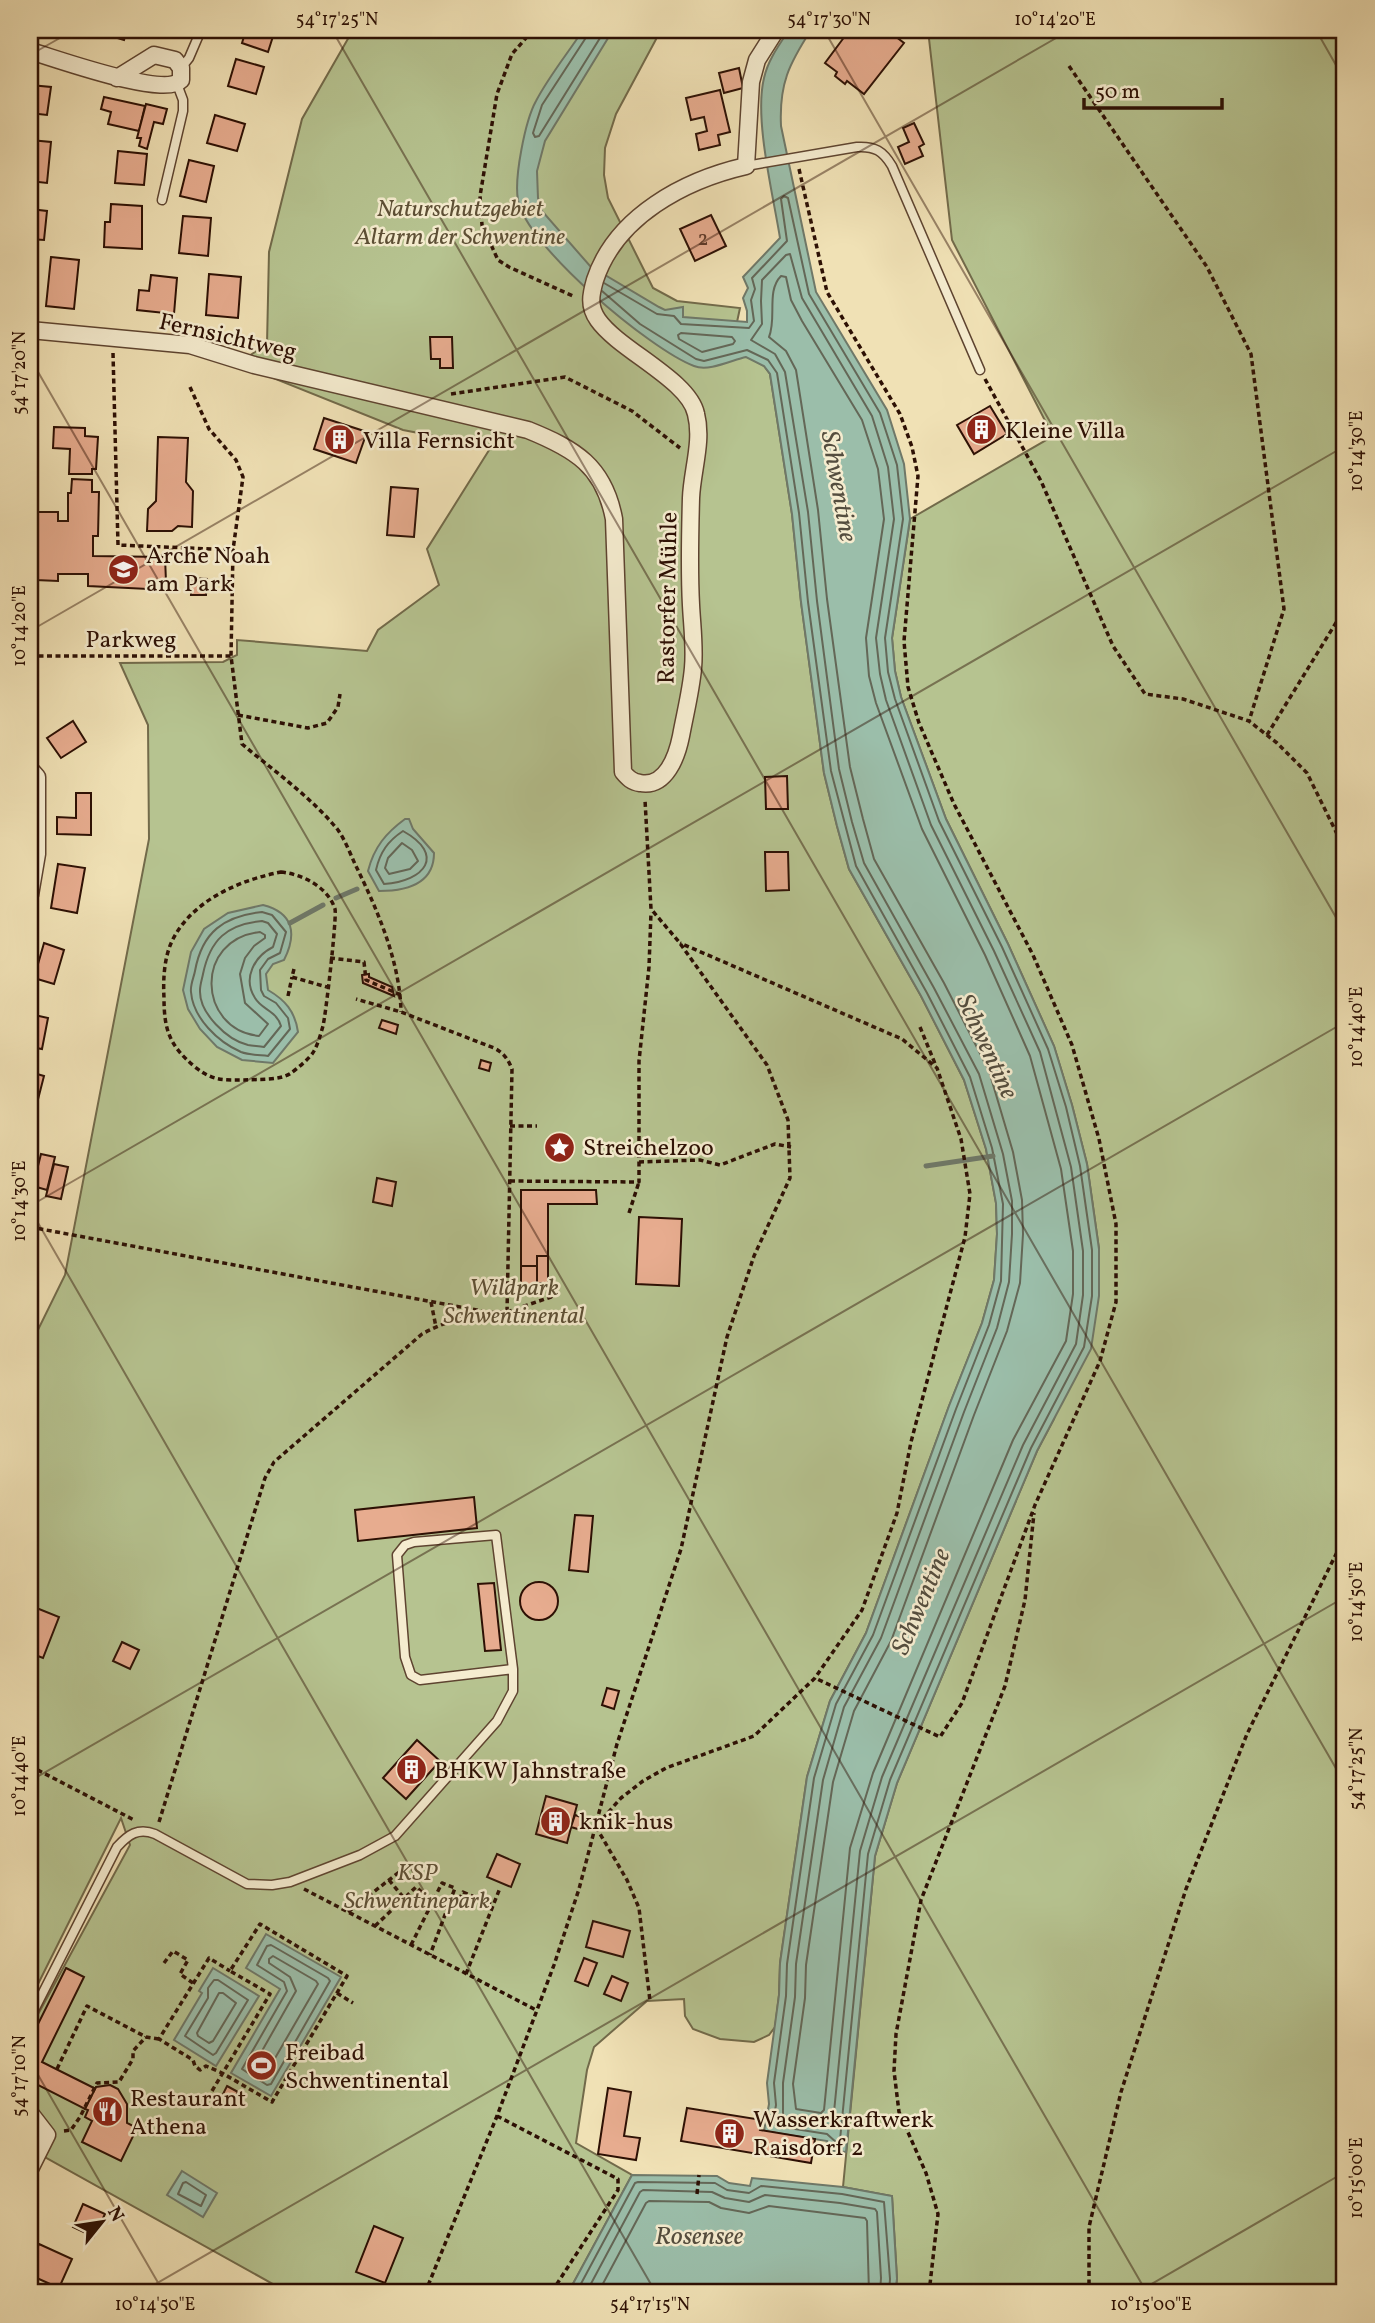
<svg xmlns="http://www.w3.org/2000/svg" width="1375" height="2323" font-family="Vollkorn,serif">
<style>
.green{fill:#b6c390;stroke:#726a4a;stroke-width:2}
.water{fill:#9bbeaa;stroke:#6f7868;stroke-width:2}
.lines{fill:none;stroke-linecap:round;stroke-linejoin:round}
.shore{stroke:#646757;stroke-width:2}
.stream{stroke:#6f7868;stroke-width:5}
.building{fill:#e7ac8f;stroke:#2d1004;stroke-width:2}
.service-casing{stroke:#5e4430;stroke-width:11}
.minor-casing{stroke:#5e4430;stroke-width:19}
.path{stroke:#2d1004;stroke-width:3.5;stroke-dasharray:5 3.5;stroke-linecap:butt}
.service{stroke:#f5eccf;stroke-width:8}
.minor{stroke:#f5eccf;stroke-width:16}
.ticks{fill:none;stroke:#2d1004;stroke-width:2;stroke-opacity:0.45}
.labels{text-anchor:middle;stroke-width:5;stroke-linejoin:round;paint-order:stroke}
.number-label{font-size:21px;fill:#5c3727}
.park-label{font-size:24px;font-style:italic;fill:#5d4f35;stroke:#f5eccf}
.street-label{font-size:24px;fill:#2d1004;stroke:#f5eccf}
.poi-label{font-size:24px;fill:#2d1004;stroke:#f5eccf;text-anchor:start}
.water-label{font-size:26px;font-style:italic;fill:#544d3e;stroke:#f5eccf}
.neatline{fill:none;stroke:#2d1004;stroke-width:2.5}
.ticks-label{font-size:18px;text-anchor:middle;fill:#2d1004}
</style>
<rect width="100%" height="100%" fill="#f0e1b5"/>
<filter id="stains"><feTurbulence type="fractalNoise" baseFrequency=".00286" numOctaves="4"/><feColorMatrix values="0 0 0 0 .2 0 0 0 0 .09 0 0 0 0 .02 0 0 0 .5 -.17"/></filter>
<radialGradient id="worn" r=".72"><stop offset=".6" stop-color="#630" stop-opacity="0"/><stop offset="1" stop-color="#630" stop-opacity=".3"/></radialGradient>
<g class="green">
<path d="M353,30H661L616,114L605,148L604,175L608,198L653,288L677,301L740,308L737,322L746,356L764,366L770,374L792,514L801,602L824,773L837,826L849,869L921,996L964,1080L986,1149L996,1203L997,1234L994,1280L982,1323L949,1406L866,1633L830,1701L807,1777L780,1963L779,1995L775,2027L769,2035L754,2042L720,2039L693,2029L685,2016L684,1999L647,2001L594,2047L587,2070L576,2143L632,2175L568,2293H289L43,2156L54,2135L30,2102V2029L130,1845L121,1818L30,2000V1346L65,1275L149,839L148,725L120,663L223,662L237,655V640L367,651L378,630L439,585L427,549L491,447L403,430L268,376L249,356L267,344L269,252L302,119Z"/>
<path d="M928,30H1345V2293H895L897,2279L892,2196L843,2187L875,1856L897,1783L1037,1451L1054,1419L1099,1249L1087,1164L1072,1105L1054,1046L1008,944L946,819L901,697L895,671L892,638L910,519L1053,436L952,240Z"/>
</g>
<g class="water">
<path d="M583,30H613L545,141L537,171L538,198L542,211L590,266L659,307L665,310L683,307V317L747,322V311L743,298L748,288L743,277L780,238C773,194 754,119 764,78C768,60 779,45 789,30H811C789,64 779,84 781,126L816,292L887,410L904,464L910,519L892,638L895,671L901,697L946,819L1008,944L1054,1046L1072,1105L1087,1164L1099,1249V1296L1091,1349L1037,1451L897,1783L875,1856L846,2152L825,2150L827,2141L764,2131L769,2104L767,2083L779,1995L780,1963L807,1777L830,1701L866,1633L949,1406L982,1323L994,1280L997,1234L996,1203L986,1149L964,1080L921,996L849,869L837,826L824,773L801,602L792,514L770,374L764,366L746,357C732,360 709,372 694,366C651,350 526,246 518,200C514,178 525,121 536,101C549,76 568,53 583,30Z"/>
<path d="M405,819H409L413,829L434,853C434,884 406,891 379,891L368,871C374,847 386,833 405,819Z"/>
<path d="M263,905C294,913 297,934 284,960L273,964L266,974L268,990C285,1000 295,1011 298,1032L273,1063L242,1060L217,1047L200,1029L188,1009L183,990L191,952L204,929L228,913Z"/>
<path d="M266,1934L341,1977L271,2096L231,2073L280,1989L246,1968Z"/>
<path d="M213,1968L259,1996L216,2066L174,2040L202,1993L199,1991Z"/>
<path d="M182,2171L217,2193L203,2217L167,2195Z"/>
<path d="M632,2175L717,2176L729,2183L750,2186L752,2178L843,2187L892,2196L897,2279L895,2293H568Z"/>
</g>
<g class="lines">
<g class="shore">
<path d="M589,30L587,36L542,105L533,133L535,137L539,136L605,30"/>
<path d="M790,254L802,298L872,416L888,467L894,519L876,638L880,674L886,700L931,825L994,951L1040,1052L1071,1167L1083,1251V1295L1076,1344L1023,1445L882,1777L860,1851L833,2122L830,2125L786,2119L783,2115V2083L795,1997L796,1964L823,1780L844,1707L881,1638L964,1412L997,1328L1009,1282L1012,1234V1201L1003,1154L979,1074L934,988L864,863L852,822L839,769L817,601L808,512L785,372L775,354L751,340L762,324L761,301L762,280L786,255Z"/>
<path d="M781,276L786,277L791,300L802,321L862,420L878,469L884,519L866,638L869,676L876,703L922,829L985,955L1030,1056L1061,1169L1073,1251V1294L1066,1341L1013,1440L873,1773L850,1848L824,2110L821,2113L796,2109L793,2084L805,1998L806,1965L833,1782L854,1711L891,1641L974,1415L1007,1331L1020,1283L1023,1234L1022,1200L1013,1152L989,1071L944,983L874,859L863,819L850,767L827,599L818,510L796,370L786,351L769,337C777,318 766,291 781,276Z"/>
<path d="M602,291L640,324L696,359L704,361L747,350L768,360L777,373L799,513L808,602L831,771L856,866L927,993L970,1077L992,1148L1003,1204L1001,1281L989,1325L956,1409L873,1635L836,1704L814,1778L787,1964L786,1996L774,2083L776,2105L773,2122L776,2126L827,2134L837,2143L840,2140L868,1854L890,1780L1031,1448L1084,1347L1092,1296V1250L1080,1166L1066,1107L1048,1049L1002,947L939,821L895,699L888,672L885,638L903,519L897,465L880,413L809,294L788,198L784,196L781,199L787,241L752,278L755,289L751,300L754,321L749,328L681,324L674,316L657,314L604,283"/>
<path d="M681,333L732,337L735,341L733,344L702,352L679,339L678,335Z"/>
<path d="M403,831C446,855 425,881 384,884L376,870C380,852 388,841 403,831Z"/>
<path d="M402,843L412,850L418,861L410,869L389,874L385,868L388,858Z"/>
<path d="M262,912L272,915L286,932L280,953L268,959L260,970L261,990L264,996L276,1003L288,1018L290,1029L268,1056C259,1055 249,1055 241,1052C218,1042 193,1018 191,992C190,985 194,977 195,971C202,932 224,916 262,912Z"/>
<path d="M262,921L268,923L277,934L273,947C255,956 242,978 255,998C262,1010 276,1010 281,1026L264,1047C259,1046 253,1046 248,1045C227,1040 199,1013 200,990C200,985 202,979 203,974C210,940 227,924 262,921Z"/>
<path d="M260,932L265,935V938L254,946L245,958L240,974L245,1003L268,1024L259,1036C197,1029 194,939 260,932Z"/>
<path d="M271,1945L328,1978L330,1981L271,2084L267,2085L242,2069L287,1991L284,1982L257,1965L267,1946Z"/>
<path d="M273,1956L316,1981L318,1984L267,2072L264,2073L255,2068L254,2065L296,1991L290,1977L269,1963V1959Z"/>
<path d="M214,1980H218L248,2000L216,2053L213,2055L185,2036L208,1998V1988Z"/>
<path d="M219,1993H223L236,2003L213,2041L209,2043L198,2036L197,2033Z"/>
<path d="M186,2182L206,2195L201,2206L178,2194L183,2183Z"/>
<path d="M576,2293L635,2183L638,2182L715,2183L727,2190L749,2193L761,2186L842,2194L884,2202L890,2279L889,2293"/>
<path d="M586,2293L640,2192L643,2190L712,2192L725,2198L749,2202L765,2195L840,2203L875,2209L877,2212L881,2278L880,2293"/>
<path d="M598,2293L646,2203L649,2201L709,2202L721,2208L749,2213L769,2206L865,2218L867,2221L869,2293"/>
</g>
<g class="stream">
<path d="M336,898L357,889"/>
<path d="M290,923L323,905"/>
<path d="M926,1166L993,1156"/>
</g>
</g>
<g class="building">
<path d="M102,30H127L124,40L101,33Z"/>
<path d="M246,30H275L268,52L242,43Z"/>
<path d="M855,30L866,36L871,30H887L904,43L864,94L847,81L845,84L835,76L837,72L825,63L848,32L851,34Z"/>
<path d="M236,59L264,67L256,94L228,86Z"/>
<path d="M739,68L743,88L724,93L719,73Z"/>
<path d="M30,85L51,87L47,115L30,113Z"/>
<path d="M720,90L730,132L718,135L720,145L699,150L696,134L707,131L704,117L691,120L686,98Z"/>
<path d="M104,97L145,106L139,131L108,124L111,112L101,109Z"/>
<path d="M146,104L167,109L163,124L154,122L147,149L139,146L141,138H137Z"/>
<path d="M215,115L245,124L237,151L207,143Z"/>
<path d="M914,123L924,144L919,147L923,156L905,164L898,147L909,142L903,128Z"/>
<path d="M30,140L51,142L47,183L30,181Z"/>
<path d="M118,151L147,154L144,185L115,183Z"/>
<path d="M189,160L214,166L206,202L180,196Z"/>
<path d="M111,204L142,206V249L104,247L105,222H110Z"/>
<path d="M30,209L47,211L44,240L30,239Z"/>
<path d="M711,215L726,246L695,261L680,229Z"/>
<path d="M183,216L211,218L208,256L179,253Z"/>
<path d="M51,257L79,260L74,309L46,306Z"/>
<path d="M209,274L241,277L238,318L206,315Z"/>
<path d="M151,275L177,278L174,314L137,310L139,290L149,291Z"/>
<path d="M430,337H452L453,368H440V359H431Z"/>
<path d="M990,406L1007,434L974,454L957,425Z"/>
<path d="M324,418L367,432L356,463L314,449Z"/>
<path d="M54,427L85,428V436L98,437L96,469H92V474H69L70,449L53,448Z"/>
<path d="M158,437L188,438L186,482L193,491L192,527L178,526L172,531H147L148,509L156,501Z"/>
<path d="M72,479L92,480V492H99L98,536H93V556L165,557L166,582L149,581L148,589L88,586V574H58V581L36,580L37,512H58V521H68V493H71Z"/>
<path d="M391,487L418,489L414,537L387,535Z"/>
<path d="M192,578L207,579L206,595H191Z"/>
<path d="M73,721L86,742L61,758L47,738Z"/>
<path d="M787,776L788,809H766L765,777Z"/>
<path d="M76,793H91V835L57,834V817L76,818Z"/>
<path d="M765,852H788L789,890L766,891Z"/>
<path d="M58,864L85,868L77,913L51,908Z"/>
<path d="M44,943L64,950L54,984L34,978Z"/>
<path d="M369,974V977L392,987L394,996L363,983L362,975Z"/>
<path d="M30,1014L48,1018L42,1049L30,1047Z"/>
<path d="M382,1020L398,1025L396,1034L379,1028Z"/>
<path d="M481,1060L491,1063L489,1071L479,1068Z"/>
<path d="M30,1072L44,1076L34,1115L30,1114Z"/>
<path d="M41,1154L55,1157L47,1190L33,1186Z"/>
<path d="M54,1164L68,1167L61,1199L46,1196Z"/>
<path d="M377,1178L396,1182L392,1206L373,1202Z"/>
<path d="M521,1190H596L597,1204H548V1256H537V1266H521Z"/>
<path d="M639,1217L682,1219L679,1286L636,1284Z"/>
<rect x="537" y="1256" width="11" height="27"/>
<rect x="521" y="1266" width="16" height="23"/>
<path d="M474,1497L477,1528L358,1541L355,1510Z"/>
<path d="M575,1515L593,1516L588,1572L569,1570Z"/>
<circle cx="539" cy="1601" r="19"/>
<path d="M494,1583L501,1650L485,1651L478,1584Z"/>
<path d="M34,1607L59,1617L43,1658L30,1653V1617Z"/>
<path d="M122,1642L139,1650L130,1669L113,1661Z"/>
<path d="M607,1688L619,1691L614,1709L602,1705Z"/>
<path d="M417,1740L440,1761L406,1799L383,1778Z"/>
<path d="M546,1796L577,1805L567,1843L536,1834Z"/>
<path d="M575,1815L584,1818L581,1830L571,1827Z"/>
<path d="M497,1854L520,1864L511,1887L487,1877Z"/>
<path d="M593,1921L630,1931L623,1957L586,1947Z"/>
<path d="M584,1958L597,1963L588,1986L575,1981Z"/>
<path d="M66,1968L84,1977L42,2062L96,2089L85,2109L30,2081V2040Z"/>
<path d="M612,1976L628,1983L621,2001L604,1994Z"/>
<path d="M110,2085L118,2089L127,2104V2123L137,2128L121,2161L82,2142L92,2121L85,2117L88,2110L85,2109L96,2087Z"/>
<path d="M227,2086L238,2092L232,2102L222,2096Z"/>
<path d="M608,2088L631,2092L624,2136L640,2138L636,2160L598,2154Z"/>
<path d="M687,2108L762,2120L760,2130L815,2139L811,2163L681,2141Z"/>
<path d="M83,2204L105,2214L94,2237L73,2227Z"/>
<path d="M374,2226L403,2238L385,2283L356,2272Z"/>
<path d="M39,2244L72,2259L59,2288L30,2275V2265Z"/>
</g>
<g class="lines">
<defs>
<g id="service">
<path d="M181,68L189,58L201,30"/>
<path d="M746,166L857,147C875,146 883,151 892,166L980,370"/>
<path d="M162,200L183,111V100L177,84"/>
<path d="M30,2018L117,1847C128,1835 138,1827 155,1834L247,1884L272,1885L290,1882L360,1855L395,1836L497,1721L513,1691V1669L496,1535L414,1542L405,1545L397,1555L405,1657L411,1675L420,1680L513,1669"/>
</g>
<g id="minor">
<path d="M30,51C55,58 164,98 181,80V68L175,60L154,55L117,78"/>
<path d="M30,330L190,345L254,365L528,430C575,449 604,466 614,519L623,772C628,778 632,782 640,783C666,788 677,756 681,736C685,714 691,691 693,668C695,648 692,625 691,605C689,569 690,533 691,498C692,471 703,441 696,414C689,380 619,350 598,320C588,306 591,294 595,280C616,216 685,180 746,166L751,82L757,60L776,30"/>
<path d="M30,769L37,777V854L30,895"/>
<path d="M30,2113L47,2135L30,2169"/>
</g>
</defs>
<use href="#service" class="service-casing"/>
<use href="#minor" class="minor-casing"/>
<g class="path">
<path d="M533,30L512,54L497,94L480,196L482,225L498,260L509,267L575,297"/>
<path d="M1069,66L1207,267L1251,354L1284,609L1249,721"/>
<path d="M799,169L827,292L900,414L912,447L918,476L904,641L908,687L919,723L954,804L1033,955L1072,1045L1099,1139L1116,1224V1302L1100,1361L1035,1505L962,1703L940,1737L815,1678"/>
<path d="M113,353L118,545L233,550L231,656L242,744C274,771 311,797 338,830C345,840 350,853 355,864C377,909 400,961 401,1012"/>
<path d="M985,379L1041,481L1113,646L1145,694L1183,699L1249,721L1277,743L1307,773L1341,842L1345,855"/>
<path d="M190,387L209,429L236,460L243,477L233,550"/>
<path d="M451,394L565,377L632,411L680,448"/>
<path d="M30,656H231"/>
<path d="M238,715L308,728L327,723L338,707L340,694"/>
<path d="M1267,735L1345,608"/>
<path d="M281,872C302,874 328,887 335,909C337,917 326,1013 323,1026C321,1033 318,1044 314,1051C310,1058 298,1068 291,1073C280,1081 258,1079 244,1080C222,1080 213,1081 195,1067C170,1046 164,1031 164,998C163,980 164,958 172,941C192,900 240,880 281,872Z"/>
<path d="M330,958L364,962L366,980L401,995"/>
<path d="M294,969L292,977L327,987"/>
<path d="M288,996L292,977"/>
<path d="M920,1027L936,1066"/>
<path d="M510,1126H537"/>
<path d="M639,1162L700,1160L720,1165L775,1144L791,1147"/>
<path d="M510,1181L639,1182V1061L649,967L651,912"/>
<path d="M629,1213L639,1182"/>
<path d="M30,1227L482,1311"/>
<path d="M431,1302L436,1327"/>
<path d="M507,1312L551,1297L560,1289"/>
<path d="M30,1603L35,1593"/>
<path d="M30,1766L134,1820"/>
<path d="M159,1822L265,1478L274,1462L422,1334C448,1320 478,1311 507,1312L512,1069C508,1059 504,1053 494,1048L401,1012L356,999"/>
<path d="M597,1825L621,1798L643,1781L666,1768L754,1736L815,1678L862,1610L897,1513L911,1442L965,1237L970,1194L961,1139L937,1068L902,1039L680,943"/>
<path d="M596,1827L627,1880L639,1908L650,2001"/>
<path d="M389,1880L403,1897"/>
<path d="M304,1889L536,2010"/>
<path d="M452,1896L459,1900L463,1892L493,1905"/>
<path d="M348,1912L403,1869"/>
<path d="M375,1926L416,1887L432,1901"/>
<path d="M411,1945L442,1883L455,1888L430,1955"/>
<path d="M164,1963L173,1951L188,1960L180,1974L193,1983"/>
<path d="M466,1974L500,1888"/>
<path d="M337,1993L353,2003"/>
<path d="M57,2069L87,2006L146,2037L159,2039"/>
<path d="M212,2091L270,1994L230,1971L260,1924L347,1976L272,2102L222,2073L206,2066L200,2070L195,2066L193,2060L159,2039L209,1958L230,1971"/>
<path d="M497,2116L618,2179V2190L551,2293"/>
<path d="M64,2131L71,2130L80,2117L97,2083L119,2082L133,2059V2051L146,2037"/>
<path d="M697,2194L699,2175"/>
<path d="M425,2293L497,2116L554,1965L579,1889L617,1744L681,1549L727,1337L754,1256L790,1178L788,1120L767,1065L679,942L651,909L645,800"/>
<path d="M929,2293L938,2214L926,2173L899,2112L894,2071L896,2034L921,1900L1005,1686L1025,1600L1034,1513"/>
<path d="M1089,2293V2227L1121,2092L1186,1889L1247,1734L1345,1536"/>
</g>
<use href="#service" class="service"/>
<use href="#minor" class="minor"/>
</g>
<path class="ticks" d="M332,30L1345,1784M824,30L1345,933M1316,30L1345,81M30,55L74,30M30,358L1147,2293M30,631L1070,30M30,1206L1345,446M30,1209L656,2293M30,1781L1345,1022M30,2061L164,2293M140,2293L1345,1597M1136,2293L1345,2172"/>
<defs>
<symbol id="building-disc" viewBox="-11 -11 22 22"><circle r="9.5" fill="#8f2418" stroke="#f5eccf"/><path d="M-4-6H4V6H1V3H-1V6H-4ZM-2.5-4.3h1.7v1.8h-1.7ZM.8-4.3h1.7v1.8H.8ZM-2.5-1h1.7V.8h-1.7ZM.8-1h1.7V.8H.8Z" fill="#fff"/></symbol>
<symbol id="school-disc" viewBox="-11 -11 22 22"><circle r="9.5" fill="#8f2418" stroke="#f5eccf"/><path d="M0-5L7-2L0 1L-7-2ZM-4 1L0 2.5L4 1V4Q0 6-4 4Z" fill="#fff"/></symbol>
<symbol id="sight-disc" viewBox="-11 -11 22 22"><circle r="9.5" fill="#8f2418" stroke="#f5eccf"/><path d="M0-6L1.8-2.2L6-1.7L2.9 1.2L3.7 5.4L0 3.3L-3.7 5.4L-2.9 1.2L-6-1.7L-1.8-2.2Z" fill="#fff"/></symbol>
<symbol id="stadium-disc" viewBox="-11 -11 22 22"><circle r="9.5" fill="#8f2418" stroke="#f5eccf"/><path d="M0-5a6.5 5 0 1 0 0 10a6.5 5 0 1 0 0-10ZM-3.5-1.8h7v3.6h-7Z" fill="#fff"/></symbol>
<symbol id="restaurant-disc" viewBox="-11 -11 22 22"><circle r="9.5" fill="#8f2418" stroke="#f5eccf"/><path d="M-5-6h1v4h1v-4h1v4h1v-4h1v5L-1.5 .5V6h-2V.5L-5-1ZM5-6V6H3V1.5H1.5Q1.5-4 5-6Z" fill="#fff"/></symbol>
</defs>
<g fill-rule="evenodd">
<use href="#building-disc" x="964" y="412" width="35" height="35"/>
<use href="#building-disc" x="322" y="422" width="35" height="35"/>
<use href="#school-disc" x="106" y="552" width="35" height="35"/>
<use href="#sight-disc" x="542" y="1130" width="35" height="35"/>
<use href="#building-disc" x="394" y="1752" width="35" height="35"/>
<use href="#building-disc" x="538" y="1804" width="35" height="35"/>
<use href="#stadium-disc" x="244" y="2048" width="35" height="35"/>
<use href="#restaurant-disc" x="90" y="2094" width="35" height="35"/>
<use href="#building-disc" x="712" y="2116" width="35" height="35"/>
</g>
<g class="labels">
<g class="number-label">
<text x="703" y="245">2</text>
</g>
<g class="park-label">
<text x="460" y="216">Naturschutzgebiet<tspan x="460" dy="28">Altarm der Schwentine</tspan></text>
<text x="514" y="1295">Wildpark<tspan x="514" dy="28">Schwentinental</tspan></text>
<text x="417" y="1880">KSP<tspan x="417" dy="28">Schwentinepark</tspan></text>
</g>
<g class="street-label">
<text transform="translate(228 336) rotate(13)" y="8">Fernsichtweg</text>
<text transform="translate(667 598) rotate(-89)" y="8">Rastorfer Mühle</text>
<text x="131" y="647">Parkweg</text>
</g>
<g class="poi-label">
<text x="1005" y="438">Kleine Villa</text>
<text x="363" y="448">Villa Fernsicht</text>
<text x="146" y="563">Arche Noah<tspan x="146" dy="28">am Park</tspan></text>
<text x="583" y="1155">Streichelzoo</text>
<text x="434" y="1778">BHKW Jahnstraße</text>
<text x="579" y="1829">knik-hus</text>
<text x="285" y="2060">Freibad<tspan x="285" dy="28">Schwentinental</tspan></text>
<text x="130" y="2106">Restaurant<tspan x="130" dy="28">Athena</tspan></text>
<text x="753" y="2127">Wasserkraftwerk<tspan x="753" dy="28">Raisdorf 2</tspan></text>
</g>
<g class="water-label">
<text transform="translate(840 486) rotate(80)" y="9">Schwentine</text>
<text transform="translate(988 1046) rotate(65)" y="9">Schwentine</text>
<text transform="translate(920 1601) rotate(-67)" y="9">Schwentine</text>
<text x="699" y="2244">Rosensee</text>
</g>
</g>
<rect width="1375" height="2323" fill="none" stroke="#f0e1b5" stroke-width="77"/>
<g transform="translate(102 2222) rotate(60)" stroke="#f5eccf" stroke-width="5" paint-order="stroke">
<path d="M0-5L12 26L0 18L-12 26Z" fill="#2d1004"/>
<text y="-10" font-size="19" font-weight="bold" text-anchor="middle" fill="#2d1004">N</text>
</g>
<path d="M1084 98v10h138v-10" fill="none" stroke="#2d1004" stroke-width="3.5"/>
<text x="1095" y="98" font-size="21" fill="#2d1004" stroke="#f5eccf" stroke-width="5" paint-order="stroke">50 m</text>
<rect x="38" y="38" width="1298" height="2246" class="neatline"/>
<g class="ticks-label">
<text x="337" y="25">54°17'25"N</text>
<text x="829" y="25">54°17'30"N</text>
<text x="1055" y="25">10°14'20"E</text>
<text transform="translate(19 373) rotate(-90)" y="6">54°17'20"N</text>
<text transform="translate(1356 451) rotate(-90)" y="6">10°14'30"E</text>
<text transform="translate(19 626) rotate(-90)" y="6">10°14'20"E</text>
<text transform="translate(1356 1027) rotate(-90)" y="6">10°14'40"E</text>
<text transform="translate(19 1201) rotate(-90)" y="6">10°14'30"E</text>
<text transform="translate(1356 1602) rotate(-90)" y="6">10°14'50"E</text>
<text transform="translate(1356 1769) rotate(-90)" y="6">54°17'25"N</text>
<text transform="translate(19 1776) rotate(-90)" y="6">10°14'40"E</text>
<text transform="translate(19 2076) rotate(-90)" y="6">54°17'10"N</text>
<text transform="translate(1356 2178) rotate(-90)" y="6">10°15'00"E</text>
<text x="155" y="2310">10°14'50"E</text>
<text x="650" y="2310">54°17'15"N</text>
<text x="1151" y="2310">10°15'00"E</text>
</g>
<rect width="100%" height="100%" filter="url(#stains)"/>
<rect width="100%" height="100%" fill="url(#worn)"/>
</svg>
